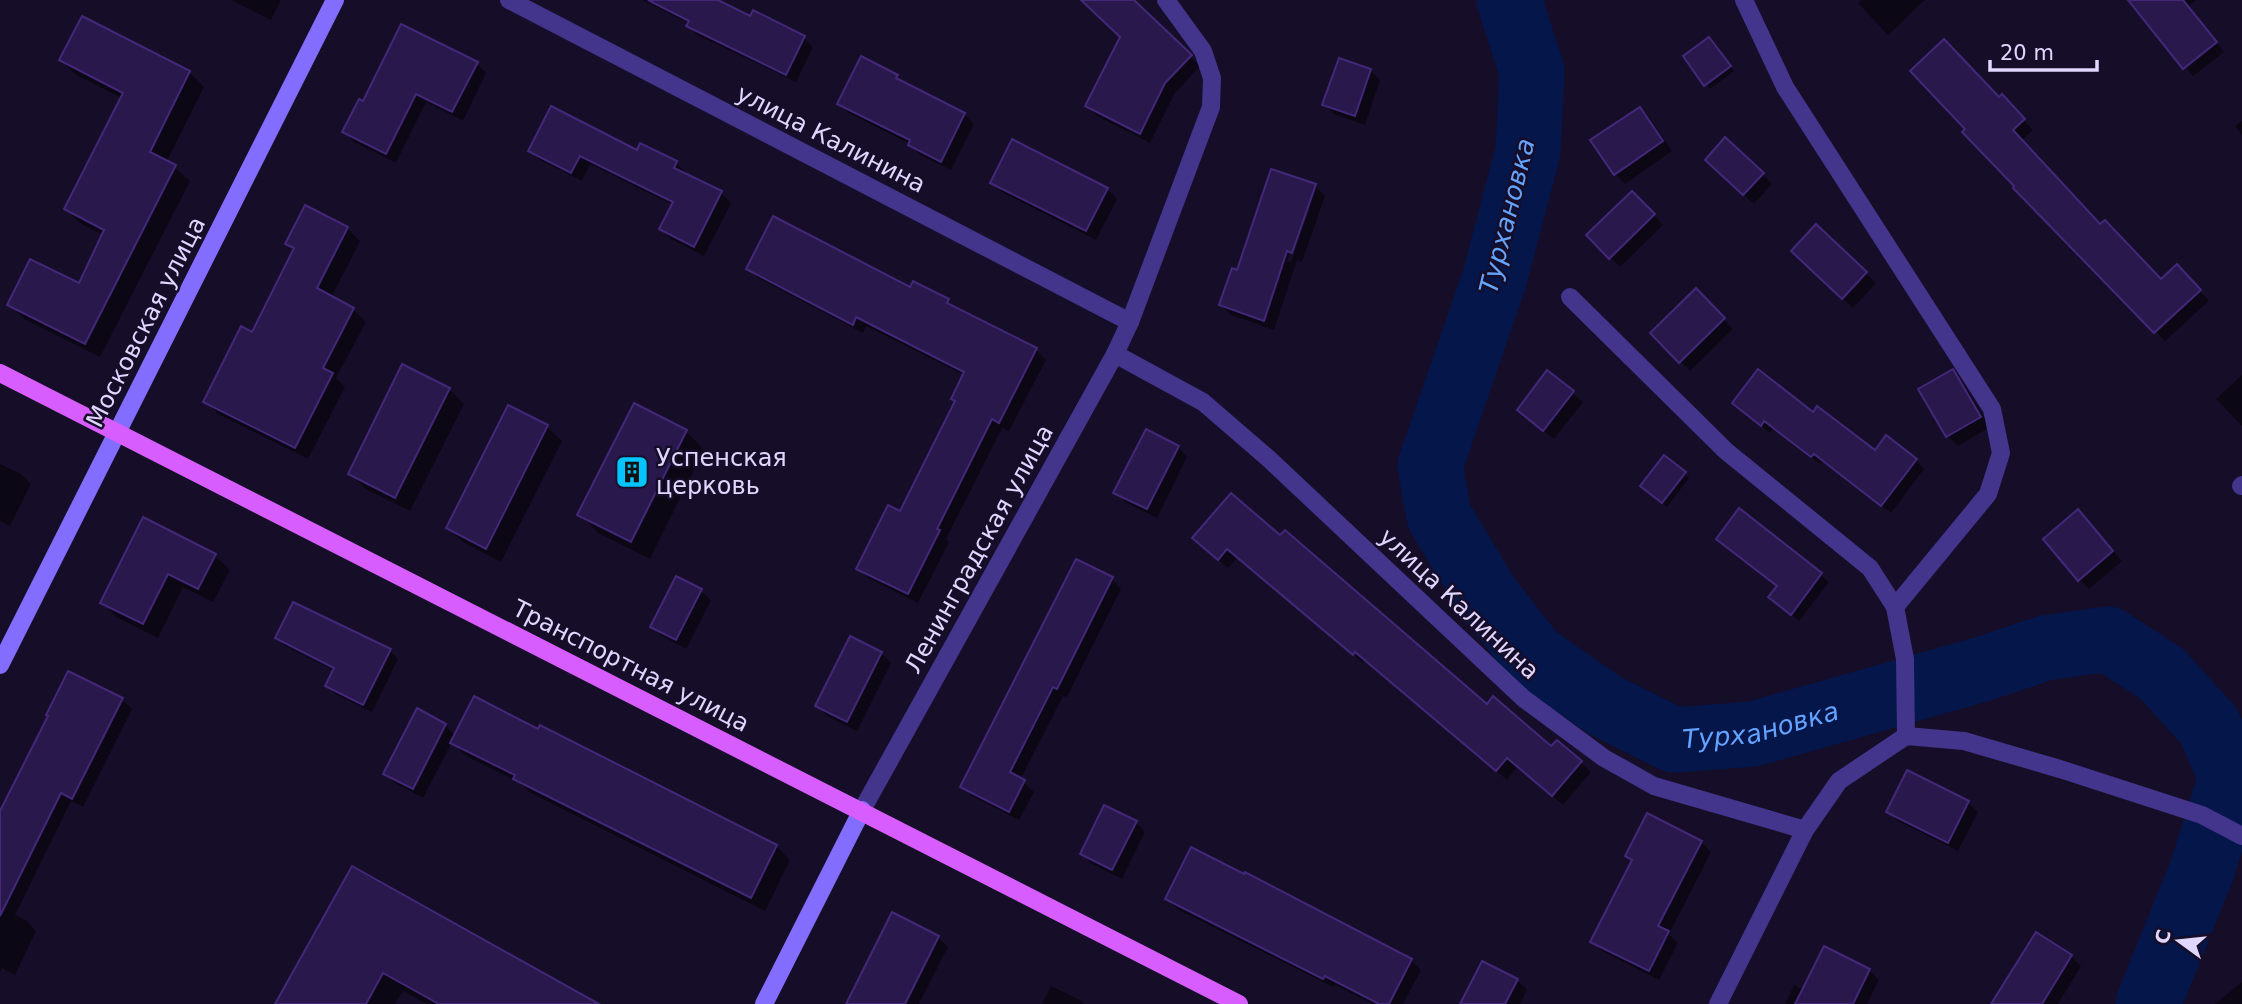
<svg xmlns="http://www.w3.org/2000/svg" width="2242" height="1004" font-family="'DejaVu Sans',sans-serif">
<style>
.shadow{fill:#0007;fill-rule:evenodd}
.lines{fill:none;stroke-linecap:round;stroke-linejoin:round}
.river{stroke:#05164a;stroke-width:65}
.building{fill:#29184c;stroke:#43287a;stroke-width:2}
.street{stroke:#43348c;stroke-width:18}
.secondary{stroke:#836dff;stroke-width:18}
.primary{stroke:#d75dff;stroke-width:18}
.labels{text-anchor:middle;stroke-width:5;stroke-linejoin:round;paint-order:stroke}
.street-label{font-size:24px;fill:#e0d6ff;stroke:#160e29}
.poi-label{font-size:24px;fill:#e0d6ff;stroke:#160e29;text-anchor:start}
.water-label{font-size:26px;font-style:italic;fill:#64a3ff;stroke:#160e29}
</style>
<rect width="100%" height="100%" fill="#160e29"/>
<g class="shadow">
<path d="M231,0H281L271,20Z"/>
<path d="M642,0H714L751,19L754,12L804,38L813,47L796,82L697,35L689,26L690,24Z"/>
<path d="M1083,0H1131L1200,66L1175,93L1150,143L1097,116L1087,106L1122,37Z"/>
<path d="M1861,0H1925L1888,35L1858,3Z"/>
<path d="M2130,0H2196L2188,6L2224,52L2193,76Z"/>
<path d="M1714,44L1734,71L1710,89L1685,57Z"/>
<path d="M61,60L189,72L204,87L167,161L190,181L100,357L24,319L10,304L79,286L104,235L81,224L66,209L122,98L76,75Z"/>
<path d="M477,64L486,73L463,121L426,102L396,163L354,142L344,132L363,104Z"/>
<path d="M1370,70L1380,80L1365,125L1334,114L1324,104Z"/>
<path d="M897,76L906,85L964,114L974,124L951,170L920,155L910,144L849,113L839,103Z"/>
<path d="M2002,97L2033,130L2021,141L2101,226L2161,281L2177,267L2209,301L2165,341L2015,188L1999,100Z"/>
<path d="M1640,109L1650,119L1672,151L1625,184L1615,174Z"/>
<path d="M2242,121V135L2235,126Z"/>
<path d="M641,145L676,163L686,173L685,175L721,193L731,203L704,256L671,239L661,229L673,205L590,164L582,181L540,160L531,151L638,152Z"/>
<path d="M1717,169L1763,174L1772,184L1754,204Z"/>
<path d="M992,182L1107,189L1117,199L1096,240L1002,192Z"/>
<path d="M1315,186L1325,196L1302,262L1297,260L1274,330L1231,315L1221,305L1238,272ZM1312,189H1316L1291,262L1287,261Z"/>
<path d="M1632,193L1663,225L1620,267L1588,235Z"/>
<path d="M1817,227L1876,283L1853,308L1803,261Z"/>
<path d="M347,228L360,241L331,298L353,309L366,322L336,378L345,387L308,459L218,414L205,401L252,334L295,251L287,243Z"/>
<path d="M748,268L911,289L948,301L957,311L1036,350L1046,360L1009,431L1002,428L946,539L949,542L918,603L868,578L859,568L901,513L957,402L964,375L866,326L863,333L758,278Z"/>
<path d="M1696,291L1733,329L1690,371L1652,333Z"/>
<path d="M1953,371L1962,381L1990,427L1958,446L1948,436L1921,390Z"/>
<path d="M1548,373L1583,402L1554,439L1519,410Z"/>
<path d="M2242,375V426L2216,399Z"/>
<path d="M449,389L464,404L410,511L364,488L350,473Z"/>
<path d="M1734,403L1813,414L1875,453L1916,460L1924,469L1891,513L1823,461L1820,464L1774,428L1770,433Z"/>
<path d="M547,427L562,441L501,562L463,542L448,528Z"/>
<path d="M686,431L704,450L650,559L598,533L579,514Z"/>
<path d="M1178,447L1187,457L1157,518L1125,502L1115,492Z"/>
<path d="M0,464L21,474L31,484L10,526L0,521Z"/>
<path d="M1685,473L1689,478L1667,507L1646,491Z"/>
<path d="M1231,495L1487,706L1552,749L1557,742L1591,772L1563,805L1518,766L1507,780L1366,660L1363,663L1238,557L1228,568L1204,548Z"/>
<path d="M1740,510L1829,582L1799,621L1770,597L1778,586Z"/>
<path d="M2078,511L2122,561L2089,589L2079,579Z"/>
<path d="M144,520L215,556L230,570L213,602L183,587L158,638L116,617L102,602Z"/>
<path d="M1112,579L1121,589L1067,697L1063,696L1020,780L1034,792L1019,820L972,796L962,787Z"/>
<path d="M701,591L711,600L686,649L662,636L652,627Z"/>
<path d="M294,605L390,651L398,659L372,712L335,694L327,686L335,671L285,646L277,638Z"/>
<path d="M881,653L891,663L857,731L827,716L817,706Z"/>
<path d="M122,700L132,709L83,807L71,801L15,915L27,921L36,931L15,975L2,968L0,972V813Z"/>
<path d="M417,711L445,725L456,736L776,846L790,860L765,911L529,792L520,783L466,756L452,742L423,798L395,783L385,773Z"/>
<path d="M1968,803L1978,812L1958,851L1898,821L1888,811Z"/>
<path d="M1136,822L1145,832L1122,879L1092,864L1082,854Z"/>
<path d="M1701,842L1711,852L1669,934L1678,943L1659,980L1602,951L1592,941L1633,862L1627,856Z"/>
<path d="M352,868L596,1004H427L403,991L395,1004H277Z"/>
<path d="M1167,899L1411,960L1421,970L1403,1004H1373L1335,985L1333,987L1177,909Z"/>
<path d="M938,937L948,947L919,1004H848Z"/>
<path d="M1824,948L1869,970L1879,980L1867,1004H1785L1794,985L1804,990Z"/>
<path d="M2071,956L2081,966L2058,1004H1997Z"/>
<path d="M1517,980L1527,990L1520,1004H1462Z"/>
<path d="M2242,982V1004H2215Z"/>
<path d="M1051,986L1080,1000L1084,1004H1042Z"/>
</g>
<g class="lines">
<path class="river" id="s1" d="M1509,0L1532,71L1528,151L1495,277L1430,466L1439,516L1487,596L1534,656L1604,705L1674,740L1753,734L1986,668L2045,648L2108,639L2162,674L2209,726L2231,777L2202,870L2148,1004"/>
</g>
<g class="building">
<path d="M648,0H718L750,16L753,10L805,36L786,75L686,26L689,21Z"/>
<path d="M1081,0H1134L1192,55L1165,83L1140,134L1085,106L1120,37Z"/>
<path d="M2128,0H2183L2217,42L2183,69Z"/>
<path d="M82,16L190,71L150,152L176,165L85,344L7,305L30,259L79,283L104,230L64,209L123,93L59,60Z"/>
<path d="M401,24L478,62L452,112L416,94L386,154L342,132L359,99L363,101Z"/>
<path d="M1709,37L1731,66L1704,86L1683,56Z"/>
<path d="M1944,39L1999,97L2002,94L2025,119L2013,130L2100,224L2105,220L2161,279L2177,264L2201,290L2154,333L2013,188L2014,186L1962,132L1965,129L1910,71Z"/>
<path d="M861,56L898,75L896,78L965,113L941,162L908,145L910,140L837,104Z"/>
<path d="M1339,58L1371,69L1355,116L1322,105Z"/>
<path d="M551,106L637,150L640,143L677,161L674,168L722,191L694,247L659,229L673,202L580,156L571,173L528,151Z"/>
<path d="M1640,107L1663,141L1614,175L1590,140Z"/>
<path d="M1725,137L1764,173L1743,195L1705,160Z"/>
<path d="M1012,139L1108,188L1086,231L990,183Z"/>
<path d="M1271,169L1316,184L1292,253L1287,251L1264,321L1219,305L1232,268L1237,270Z"/>
<path d="M1632,191L1655,214L1609,259L1586,235Z"/>
<path d="M305,205L348,227L317,288L354,308L323,368L333,373L295,448L203,402L241,326L252,332L294,248L285,244Z"/>
<path d="M773,216L910,287L913,281L949,299L947,303L1037,348L999,423L992,419L937,529L940,530L908,594L856,569L888,505L900,511L955,401L951,399L964,372L856,317L853,325L746,269Z"/>
<path d="M1816,224L1867,272L1842,299L1791,251Z"/>
<path d="M1696,288L1725,318L1679,363L1650,333Z"/>
<path d="M402,364L450,388L395,498L348,474Z"/>
<path d="M1758,369L1813,412L1817,406L1875,450L1886,435L1917,459L1881,506L1814,454L1811,457L1764,421L1761,426L1732,403Z"/>
<path d="M1953,369L1981,417L1946,437L1918,389Z"/>
<path d="M1547,370L1574,391L1543,431L1517,410Z"/>
<path d="M634,403L687,430L631,542L577,515Z"/>
<path d="M508,405L548,425L486,549L446,528Z"/>
<path d="M1146,429L1179,446L1147,509L1113,493Z"/>
<path d="M1664,455L1686,472L1662,503L1640,486Z"/>
<path d="M1231,493L1280,535L1285,530L1487,704L1493,696L1551,746L1557,740L1582,761L1552,796L1507,758L1496,771L1355,652L1353,655L1227,549L1218,560L1192,538Z"/>
<path d="M1739,508L1822,573L1791,615L1768,597L1777,586L1716,539Z"/>
<path d="M2078,509L2113,551L2078,581L2043,539Z"/>
<path d="M143,517L216,554L198,589L168,574L143,624L100,603Z"/>
<path d="M1076,559L1113,577L1057,689L1053,687L1010,772L1025,780L1009,812L960,787Z"/>
<path d="M676,576L702,589L676,640L650,627Z"/>
<path d="M293,602L391,649L363,705L325,686L334,668L275,638Z"/>
<path d="M850,636L882,652L847,722L815,706Z"/>
<path d="M68,671L123,698L72,799L61,793L0,916V811L48,716L46,715Z"/>
<path d="M474,696L538,729L540,725L777,845L751,898L513,779L515,775L450,743Z"/>
<path d="M417,708L446,724L413,789L383,774Z"/>
<path d="M1907,770L1969,801L1948,843L1886,812Z"/>
<path d="M1104,805L1137,821L1112,870L1080,854Z"/>
<path d="M1647,813L1702,841L1658,926L1669,931L1649,971L1590,942L1632,860L1625,856Z"/>
<path d="M1191,847L1244,874L1245,872L1412,959L1389,1004H1379L1325,976L1323,979L1165,899Z"/>
<path d="M352,866L599,1004H439L383,973L366,1004H275Z"/>
<path d="M892,912L939,936L905,1004H846Z"/>
<path d="M2036,932L2072,955L2042,1004H1991Z"/>
<path d="M1824,946L1870,969L1853,1004H1795Z"/>
<path d="M1482,961L1518,979L1505,1004H1460Z"/>
</g>
<g class="lines">
<g class="street">
<path d="M509,0L1130,322"/>
<path d="M1744,0L1785,87L1992,409L2001,453L1988,494L1895,607"/>
<path d="M1570,297L1726,451L1870,568L1895,607L1905,659L1906,736"/>
<path d="M1115,354L1203,402L1269,459L1523,698L1604,758L1654,786L1805,830"/>
<path d="M2241,486L2242,485"/>
<path d="M862,810L1115,354L1130,322L1211,107L1212,78L1203,51L1166,0"/>
<path d="M1718,1004L1805,830L1839,781L1906,736L1964,741L2060,769L2202,815L2242,836"/>
</g>
<g class="secondary">
<path d="M0,665L335,0"/>
<path d="M764,1004L862,810"/>
</g>
<path class="primary" d="M0,373L1239,1004"/>
</g>
<defs>
<symbol id="building-square" viewBox="-11 -11 22 22"><rect x="-9" y="-9" width="18" height="18" rx="4" fill="#02c5ff" stroke="#160e29"/><path d="M-4-6H4V6H1V3H-1V6H-4ZM-2.5-4.3h1.7v1.8h-1.7ZM.8-4.3h1.7v1.8H.8ZM-2.5-1h1.7V.8h-1.7ZM.8-1h1.7V.8H.8Z" fill="#111"/></symbol>
</defs>
<g fill-rule="evenodd">
<use href="#building-square" x="613" y="453" width="38" height="38"/>
</g>
<g class="labels">
<g class="street-label">
<text transform="translate(831 139) rotate(27)" y="8">улица Калинина</text>
<text transform="translate(146 322) rotate(-63)" y="8">Московская улица</text>
<text transform="translate(979 549) rotate(-61)" y="8">Ленинградская улица</text>
<text transform="translate(1459 604) rotate(43)" y="8">улица Калинина</text>
<text transform="translate(631 666) rotate(27)" y="8">Транспортная улица</text>
</g>
<g class="poi-label">
<text x="656" y="466">Успенская<tspan x="656" dy="28">церковь</tspan></text>
</g>
<g class="water-label">
<text transform="translate(1507 216) rotate(-76)" y="9">Турхановка</text>
<text dy="9" stroke="none"><textPath href="#s1" startOffset="957">Турхановка</textPath></text>
</g>
</g>
<g transform="translate(2179 941) rotate(285)" stroke="#160e29" stroke-width="5" paint-order="stroke">
<path d="M0-5L12 26L0 18L-12 26Z" fill="#e0d6ff"/>
<text y="-10" font-size="19" font-weight="bold" text-anchor="middle" fill="#e0d6ff">С</text>
</g>
<path d="M1990 60v10h107v-10" fill="none" stroke="#e0d6ff" stroke-width="3.5"/>
<text x="2000" y="60" font-size="21" fill="#e0d6ff" stroke="#160e29" stroke-width="5" paint-order="stroke">20 m</text>
</svg>
